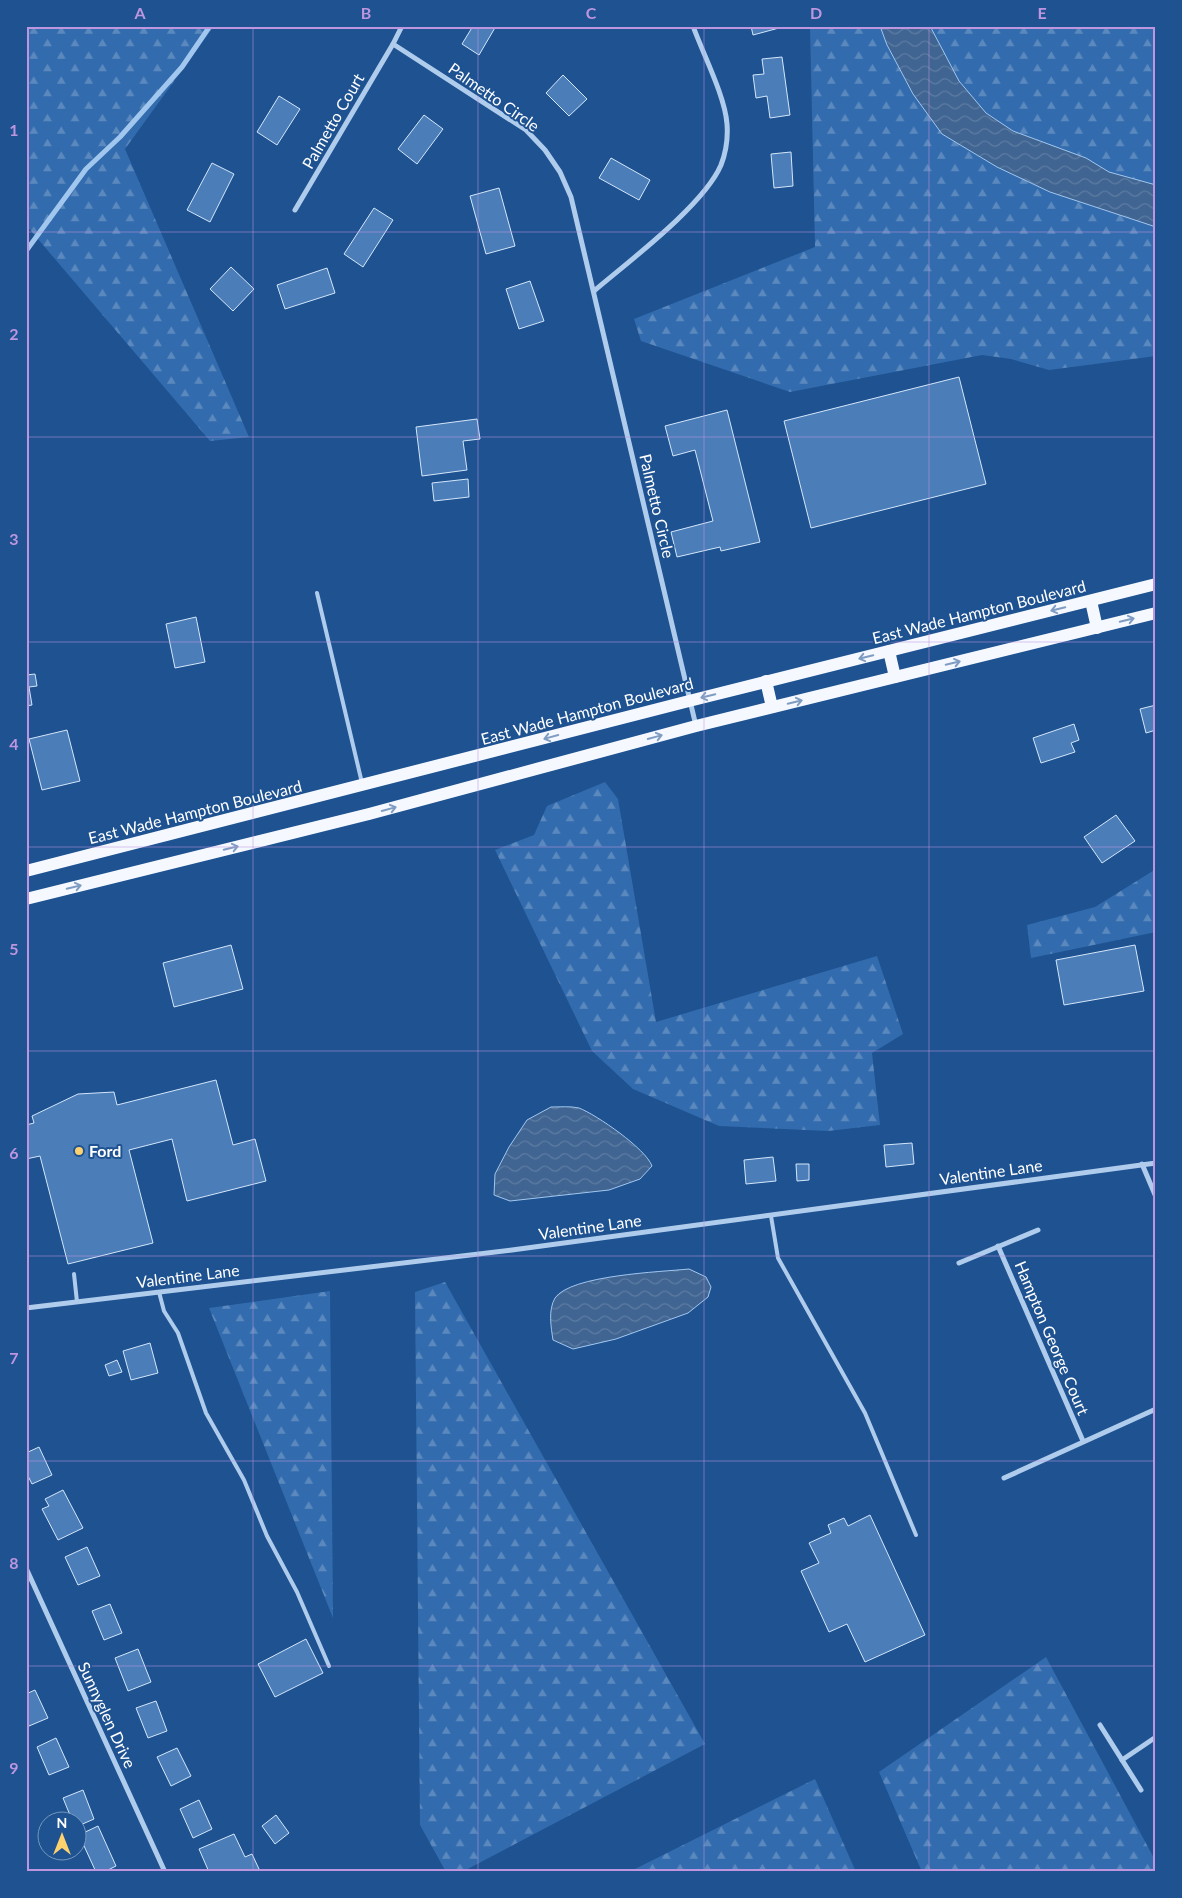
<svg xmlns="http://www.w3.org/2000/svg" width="1182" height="1898" font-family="Lato,sans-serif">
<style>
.forest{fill:url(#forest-firs)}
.water{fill:url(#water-waves);stroke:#a2c7ef}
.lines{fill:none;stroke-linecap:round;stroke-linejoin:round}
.stream{stroke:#a2c7ef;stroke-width:5}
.building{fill:#4b7eb9;stroke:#d4e6fa}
.service{stroke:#afcced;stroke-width:4}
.minor{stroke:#afcced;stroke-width:5}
.primary{stroke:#f5f9ff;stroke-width:12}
.oneway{stroke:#7f9dc2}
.grid{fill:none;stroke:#bd96df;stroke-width:1;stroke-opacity:0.55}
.poi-dot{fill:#fcd16e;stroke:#1e5291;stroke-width:2}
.labels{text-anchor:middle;stroke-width:4;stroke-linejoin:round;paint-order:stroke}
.street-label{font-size:16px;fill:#fff;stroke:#1e5291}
.poi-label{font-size:16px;font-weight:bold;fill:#fff;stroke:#1e5291;text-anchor:start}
.neatline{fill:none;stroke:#bd96df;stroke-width:2}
.grid-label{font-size:16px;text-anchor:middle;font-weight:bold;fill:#bd96df}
</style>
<defs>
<pattern id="forest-firs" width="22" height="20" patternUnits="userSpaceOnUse" patternTransform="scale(1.25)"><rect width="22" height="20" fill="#326cae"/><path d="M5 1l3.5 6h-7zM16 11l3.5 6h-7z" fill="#5b89be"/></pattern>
<pattern id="water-waves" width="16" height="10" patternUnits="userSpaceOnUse" patternTransform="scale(1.25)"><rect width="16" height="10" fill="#406592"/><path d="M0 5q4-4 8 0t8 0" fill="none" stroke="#5d7ca2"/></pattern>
</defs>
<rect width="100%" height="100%" fill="#1e5291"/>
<g class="forest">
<path d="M26,26H214L125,149L249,437L210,441L26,225Z"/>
<path d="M810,26H880L887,46L913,94L942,134L997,167L1050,192L1156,227V356L1049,370L1011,359L982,355L790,392L641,341L634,319L815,247Z"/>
<path d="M930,26H1156V185L1109,172L1086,158L1013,131L986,113L959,81Z"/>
<path d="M605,782L618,799L656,1022L877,956L903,1034L872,1053L880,1125L828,1131L719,1126L633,1089L592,1051L495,850L534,835L547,806Z"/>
<path d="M1156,869V932L1031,958L1027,925L1095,907Z"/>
<path d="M445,1282L705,1744L462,1872H446L420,1825L415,1292Z"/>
<path d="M330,1291L333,1618L209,1308Z"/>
<path d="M1046,1657L1156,1862V1872H922L879,1772Z"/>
<path d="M815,1779L856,1872H629Z"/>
</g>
<g class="water">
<path d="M880,26H930L959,81L986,113L1013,131L1086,158L1109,172L1156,185V227L1050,192L997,167L942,134L913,94L887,45Z"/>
<path d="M551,1107C560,1107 571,1106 579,1108C597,1115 646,1149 652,1166L640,1179L609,1190L510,1201L494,1195L495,1174L509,1147L527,1120Z"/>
<path d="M689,1269L706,1277L711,1287L708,1297L688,1313L616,1339L573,1349L553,1340C551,1327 548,1310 555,1298C571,1275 660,1272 689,1269Z"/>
</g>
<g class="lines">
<path class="stream" d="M26,251L86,169L120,137L182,67L210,26"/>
</g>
<g class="building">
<path d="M473,26H496L479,55L462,44Z"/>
<path d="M751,26H778L779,28L753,35Z"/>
<path d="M782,57L790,115L770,118L767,96L756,98L753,75L764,74L762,59Z"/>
<path d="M563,75L587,99L569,116L546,93Z"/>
<path d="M279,96L300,109L277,145L257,132Z"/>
<path d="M424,115L443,129L417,164L398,149Z"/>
<path d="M791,152L793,186L774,188L771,154Z"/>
<path d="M611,158L650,180L639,200L599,178Z"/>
<path d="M212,163L234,174L210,222L187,210Z"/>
<path d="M499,188L515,246L486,254L470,196Z"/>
<path d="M374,208L393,220L363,267L344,254Z"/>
<path d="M231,267L254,289L233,311L210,289Z"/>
<path d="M327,268L335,293L285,309L277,285Z"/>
<path d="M530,281L544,321L519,329L506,289Z"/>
<path d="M959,377L986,484L811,528L784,421Z"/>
<path d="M727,410L760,542L721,551L720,547L677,557L671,532L713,521L695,450L673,456L665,426Z"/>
<path d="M477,419L480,439L463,441L467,470L422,476L416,427Z"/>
<path d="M468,479L469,497L434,501L432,483Z"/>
<path d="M196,617L205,662L175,668L166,624Z"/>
<path d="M35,674L37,686L29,687L32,705L26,706V675Z"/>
<path d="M1156,705V730L1146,733L1140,709Z"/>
<path d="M1074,724L1079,740L1071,743L1075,752L1041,763L1033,738Z"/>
<path d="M67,730L80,781L42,790L29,739Z"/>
<path d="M1116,815L1135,841L1102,863L1084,837Z"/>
<path d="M231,945L243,989L174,1007L163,963Z"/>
<path d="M1135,945L1144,991L1064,1005L1056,960Z"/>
<path d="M216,1080L233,1145L255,1139L266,1181L187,1201L172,1139L129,1150L153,1243L68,1264L40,1156L26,1159V1125L34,1123L32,1116L78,1094L114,1092L117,1105Z"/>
<path d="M912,1143L914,1164L886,1167L884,1145Z"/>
<path d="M773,1157L776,1181L746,1184L744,1160Z"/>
<path d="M796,1164H809V1180L797,1181Z"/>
<path d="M150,1343L158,1373L131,1380L123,1351Z"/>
<path d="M117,1360L122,1372L109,1376L105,1365Z"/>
<path d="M39,1447L52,1475L32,1484L26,1472V1453Z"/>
<path d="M63,1490L83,1528L58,1540L42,1509L49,1506L45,1499Z"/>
<path d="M870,1515L925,1635L865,1662L847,1624L829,1632L801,1571L819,1563L809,1543L831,1533L828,1525L844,1518L848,1526Z"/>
<path d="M87,1547L100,1576L78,1585L65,1557Z"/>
<path d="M110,1604L122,1633L104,1640L92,1611Z"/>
<path d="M306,1639L323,1673L275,1697L258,1664Z"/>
<path d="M138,1649L151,1682L128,1691L115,1658Z"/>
<path d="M35,1690L48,1718L29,1726L26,1721V1694Z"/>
<path d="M156,1701L167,1731L148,1738L136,1708Z"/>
<path d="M56,1738L69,1767L49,1775L37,1747Z"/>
<path d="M177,1748L191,1776L171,1786L157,1757Z"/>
<path d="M83,1790L94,1819L78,1826V1820H72L63,1798Z"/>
<path d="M199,1800L212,1829L193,1838L180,1809Z"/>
<path d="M276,1815L289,1833L275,1844L262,1826Z"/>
<path d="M98,1826L116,1866L104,1872H96L79,1835Z"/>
<path d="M234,1834L245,1857L252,1854L259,1869L254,1872H209L199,1849Z"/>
</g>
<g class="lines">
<g class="service">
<path d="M317,593L362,783"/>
<path d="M771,1216L778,1258L865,1413L916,1535"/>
<path d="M74,1274L77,1302"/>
<path d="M159,1292L164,1311L178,1333L206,1413L244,1480L267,1536L297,1592L329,1666"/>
</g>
<g class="minor">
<path d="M402,26L393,44L526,130L545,150L560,172L571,197L696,726"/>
<path d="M295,210L393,44"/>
<path d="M594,291C628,262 704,205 721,165C726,152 728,137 727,124C725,96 703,54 693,26"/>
<path d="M1142,1164L1156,1197"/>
<path d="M998,1246L1083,1441"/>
<path d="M959,1263L1038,1230"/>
<path d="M26,1308L512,1250L1156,1163"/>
<path d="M1004,1478L1156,1409"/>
<path d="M26,1568L165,1872"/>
<path d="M1100,1725L1141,1790"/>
<path d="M1122,1760L1156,1737"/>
</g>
<g class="primary">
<path d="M1091,601L1097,628"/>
<path d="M889,651L895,677"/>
<path d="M766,681L772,707"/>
<path d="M26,871L689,701L1156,584"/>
<path d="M26,899L369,814L696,726L1156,613"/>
</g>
</g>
<defs><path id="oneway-shaft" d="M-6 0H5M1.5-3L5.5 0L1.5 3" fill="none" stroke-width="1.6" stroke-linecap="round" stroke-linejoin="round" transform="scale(1.25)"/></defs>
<g class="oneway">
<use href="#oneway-shaft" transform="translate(1058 609) rotate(166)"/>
<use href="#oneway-shaft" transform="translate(1127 620) rotate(-14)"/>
<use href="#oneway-shaft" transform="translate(866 657) rotate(166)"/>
<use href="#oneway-shaft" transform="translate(953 663) rotate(-13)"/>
<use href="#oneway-shaft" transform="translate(708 696) rotate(166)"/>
<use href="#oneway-shaft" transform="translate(795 702) rotate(-14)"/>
<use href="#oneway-shaft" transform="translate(551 737) rotate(165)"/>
<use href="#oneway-shaft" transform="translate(655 737) rotate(-15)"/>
<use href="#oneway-shaft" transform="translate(389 809) rotate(-15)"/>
<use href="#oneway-shaft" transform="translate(231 848) rotate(-14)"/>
<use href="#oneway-shaft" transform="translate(74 887) rotate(-14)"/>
</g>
<path class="grid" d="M253,26V1872M478,26V1872M704,26V1872M929,26V1872M26,232H1156M26,437H1156M26,642H1156M26,847H1156M26,1051H1156M26,1256H1156M26,1461H1156M26,1666H1156"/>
<circle class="poi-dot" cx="79" cy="1151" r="5"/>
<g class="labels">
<g class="street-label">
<text transform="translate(494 97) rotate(35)" y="6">Palmetto Circle</text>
<text transform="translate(333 121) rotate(-60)" y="6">Palmetto Court</text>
<text transform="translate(657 506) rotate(77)" y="6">Palmetto Circle</text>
<text transform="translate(979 612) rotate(-14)" y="6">East Wade Hampton Boulevard</text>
<text transform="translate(587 711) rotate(-15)" y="6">East Wade Hampton Boulevard</text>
<text transform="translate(195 812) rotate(-14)" y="6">East Wade Hampton Boulevard</text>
<text transform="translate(991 1172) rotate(-8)" y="6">Valentine Lane</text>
<text transform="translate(590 1227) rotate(-8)" y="6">Valentine Lane</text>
<text transform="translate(188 1276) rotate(-7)" y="6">Valentine Lane</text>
<text transform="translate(1052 1338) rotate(67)" y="6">Hampton George Court</text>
<text transform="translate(107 1715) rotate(65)" y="6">Sunnyglen Drive</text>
</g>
<g class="poi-label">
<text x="89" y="1157">Ford</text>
</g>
</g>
<rect width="1182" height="1898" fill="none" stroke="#1e5291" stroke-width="55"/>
<g transform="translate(62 1836)"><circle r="24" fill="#1e5291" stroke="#7897bd"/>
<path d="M0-4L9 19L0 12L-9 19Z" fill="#fcd16e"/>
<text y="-8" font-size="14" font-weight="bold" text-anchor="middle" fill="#ffffff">N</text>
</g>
<rect x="28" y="28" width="1126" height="1842" class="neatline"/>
<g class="grid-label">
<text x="140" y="19">A</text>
<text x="366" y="19">B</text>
<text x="591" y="19">C</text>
<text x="816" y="19">D</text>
<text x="1042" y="19">E</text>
<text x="14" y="136">1</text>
<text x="14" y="340">2</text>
<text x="14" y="545">3</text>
<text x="14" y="750">4</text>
<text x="14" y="955">5</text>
<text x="14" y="1159">6</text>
<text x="14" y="1364">7</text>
<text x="14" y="1569">8</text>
<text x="14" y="1774">9</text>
</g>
</svg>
